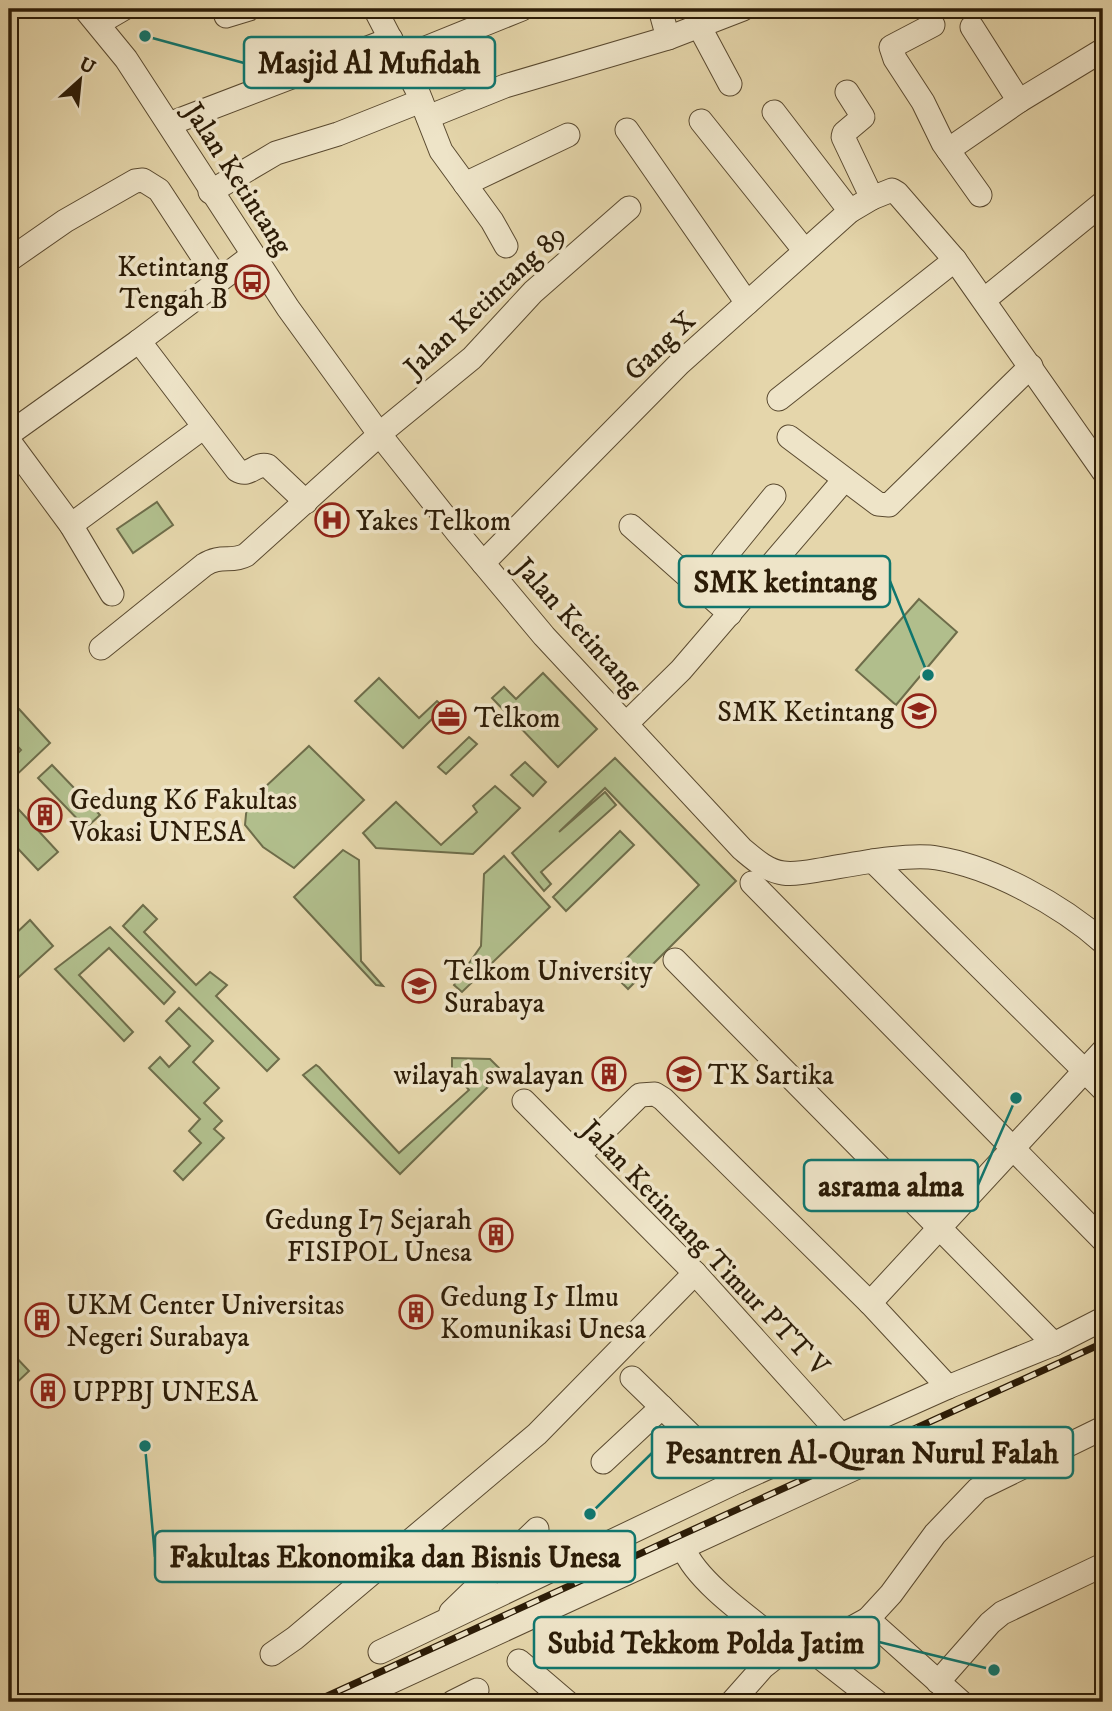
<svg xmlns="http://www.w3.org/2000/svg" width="1112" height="1711" font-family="'IM FELL DW Pica',serif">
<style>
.green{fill:#b1be8c;stroke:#6e6d4a;stroke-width:2}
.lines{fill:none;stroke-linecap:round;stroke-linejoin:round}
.minor-casing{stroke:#5a4a30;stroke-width:25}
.minor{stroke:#eee4c8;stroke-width:23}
.rail-casing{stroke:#2c1c07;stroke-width:7}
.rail{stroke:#eee4c8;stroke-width:4.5;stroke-dasharray:13;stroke-linecap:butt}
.labels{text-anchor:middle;stroke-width:7;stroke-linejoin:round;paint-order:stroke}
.street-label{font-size:28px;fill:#2c1c07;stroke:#eee4c8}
.poi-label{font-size:28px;fill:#2c1c07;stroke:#eee4c8;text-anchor:start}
.leader{fill:none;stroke:#0f766e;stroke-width:2.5}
.callout-dot{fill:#0f766e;stroke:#eee4c8;stroke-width:2.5}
.callout{fill:#eee4c8;stroke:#0f766e;stroke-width:2.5}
.callout-label{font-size:30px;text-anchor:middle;font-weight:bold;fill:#2c1c07}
</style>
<rect width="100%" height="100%" fill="#e5d6ab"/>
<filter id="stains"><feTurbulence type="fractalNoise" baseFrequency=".00286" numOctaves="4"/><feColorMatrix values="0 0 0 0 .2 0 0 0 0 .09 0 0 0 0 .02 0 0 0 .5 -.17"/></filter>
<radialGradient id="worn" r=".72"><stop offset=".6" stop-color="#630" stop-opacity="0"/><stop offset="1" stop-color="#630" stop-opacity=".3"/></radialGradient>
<g class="green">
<path d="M157,502L173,525L133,553L117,529Z"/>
<path d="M919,599L957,632L896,705L856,670Z"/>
<path d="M543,673L597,729L558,767L492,698L504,687L516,699Z"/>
<path d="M379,678L419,718L437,701L444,707L403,748L355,701Z"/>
<path d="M9,706L19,709L50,743L9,782V762L21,750L9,737Z"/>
<path d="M469,737L477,744L446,774L438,767Z"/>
<path d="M309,746L364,800L294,868L263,847L245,825L247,804Z"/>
<path d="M615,758L736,881L628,989L612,973L699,885L605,788L559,832L605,792L616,805L541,872L551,884L544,891L512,853Z"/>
<path d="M525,762L546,782L533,796L511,775Z"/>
<path d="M52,765L100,815L86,828L38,778Z"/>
<path d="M495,786L520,808L473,854L376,848L363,833L396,802L441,845L477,812L473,806Z"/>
<path d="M9,799L58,852L38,870L9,839Z"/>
<path d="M620,831L634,845L566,911L553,897Z"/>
<path d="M343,850L359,860L361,961L383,986L376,985L294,897Z"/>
<path d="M504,856L550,907L462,992L454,985L481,946L484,874Z"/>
<path d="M143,905L157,919L144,932L196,985L210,972L227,985L216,996L279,1059L267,1071L123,926Z"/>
<path d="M30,920L53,946L9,986V940Z"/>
<path d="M110,927L175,992L164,1004L109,948L79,975L133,1032L124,1041L55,969Z"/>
<path d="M179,1008L213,1041L193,1062L219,1088L204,1103L222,1121L214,1129L224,1138L183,1180L174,1171L201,1143L189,1131L200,1119L149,1068L160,1057L169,1067L190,1046L166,1021Z"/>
<path d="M452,1058L490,1059L503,1072L400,1174L303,1075L316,1065L319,1067L399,1153L469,1090L452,1070Z"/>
<path d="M12,1353L29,1371L9,1390V1356Z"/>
</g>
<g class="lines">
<defs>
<g id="minor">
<path d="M85,9L126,59L288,308L380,435L457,532L544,636L742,849C754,859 767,871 783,873C797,875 812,871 825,869C855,864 909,853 937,858C993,867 1061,905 1103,942"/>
<path d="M375,9L417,90L441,151L492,221L506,246"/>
<path d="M660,9L668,38"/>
<path d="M226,16L249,9"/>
<path d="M99,23L123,9"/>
<path d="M933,25L891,47L895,59L923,102L943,143L980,195"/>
<path d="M699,26L730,84"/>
<path d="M972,27L1019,101L1103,50"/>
<path d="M401,58L522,9"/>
<path d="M847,92L863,117L844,133L843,137L872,198"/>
<path d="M774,112L850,211"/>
<path d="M428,117L505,86L668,38L743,9"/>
<path d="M701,121L805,251"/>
<path d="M169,124L391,39"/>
<path d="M627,130L747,303"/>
<path d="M948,150L1019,101"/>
<path d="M465,184L568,135"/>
<path d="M210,192L276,153L338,134L421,101"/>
<path d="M9,260L65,221L135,181L143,180L159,190L218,280"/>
<path d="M984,300L1103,203"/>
<path d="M139,341L237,470C250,478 255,462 268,466L306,502"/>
<path d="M779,399L955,260"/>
<path d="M9,434L139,341L253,255"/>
<path d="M789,437L878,504L889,505L1031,366"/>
<path d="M9,441L71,525L112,594"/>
<path d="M71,525L204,427"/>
<path d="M631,526L730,614"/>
<path d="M483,563L679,364L850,211L872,198L892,190L897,193L955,260L1103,471"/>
<path d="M745,595L742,580L724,564L723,559L774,496"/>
<path d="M101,648L204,565C221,554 231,563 246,555L389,426L472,358L533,292L629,208"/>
<path d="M626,724L681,670L844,480"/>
<path d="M873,861L1103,1089"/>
<path d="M752,883L1103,1240"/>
<path d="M675,960L1054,1344"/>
<path d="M524,1101L695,1273L842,1436"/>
<path d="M579,1155L640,1095L655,1094L663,1099L870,1303L948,1387"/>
<path d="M870,1303L1103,1051"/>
<path d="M632,1378L738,1481"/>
<path d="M603,1462L662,1407"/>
<path d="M684,1549C697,1583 757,1623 787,1648"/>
<path d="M451,1612L537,1529"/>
<path d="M868,1619L961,1702"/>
<path d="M803,1644L877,1702"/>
<path d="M380,1652L738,1481L948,1387L1054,1344L1103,1319"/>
<path d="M272,1654L295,1638L537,1434L695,1273"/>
<path d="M519,1661L567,1702"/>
<path d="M938,1682L990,1623L1002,1613L1103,1565"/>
<path d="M347,1702L862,1465"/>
<path d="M453,1702L477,1690"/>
<path d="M732,1702L763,1667L787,1648L848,1630L868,1619L891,1594L935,1534L978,1489L1103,1428"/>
</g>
</defs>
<use href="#minor" class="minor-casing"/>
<use href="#minor" class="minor"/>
<defs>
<path id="rail" d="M314,1702L1103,1343"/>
</defs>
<use href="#rail" class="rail-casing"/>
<use href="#rail" class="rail"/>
</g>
<defs>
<symbol id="bus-ring" viewBox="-11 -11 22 22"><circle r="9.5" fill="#eee4c8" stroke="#8f2418" stroke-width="1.5"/><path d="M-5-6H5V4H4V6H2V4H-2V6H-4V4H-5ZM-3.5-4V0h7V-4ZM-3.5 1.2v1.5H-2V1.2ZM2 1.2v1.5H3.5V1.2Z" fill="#8f2418"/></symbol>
<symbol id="hospital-ring" viewBox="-11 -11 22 22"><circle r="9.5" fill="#eee4c8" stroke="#8f2418" stroke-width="1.5"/><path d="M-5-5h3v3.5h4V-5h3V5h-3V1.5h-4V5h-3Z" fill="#8f2418"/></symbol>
<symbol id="school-ring" viewBox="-11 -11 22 22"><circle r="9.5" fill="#eee4c8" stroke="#8f2418" stroke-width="1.5"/><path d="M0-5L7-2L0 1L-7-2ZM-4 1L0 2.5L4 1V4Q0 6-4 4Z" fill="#8f2418"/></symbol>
<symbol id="office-ring" viewBox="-11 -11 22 22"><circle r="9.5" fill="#eee4c8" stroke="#8f2418" stroke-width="1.5"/><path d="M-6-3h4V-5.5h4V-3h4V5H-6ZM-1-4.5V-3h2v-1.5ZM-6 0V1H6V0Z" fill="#8f2418"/></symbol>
<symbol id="building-ring" viewBox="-11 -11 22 22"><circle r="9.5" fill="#eee4c8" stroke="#8f2418" stroke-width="1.5"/><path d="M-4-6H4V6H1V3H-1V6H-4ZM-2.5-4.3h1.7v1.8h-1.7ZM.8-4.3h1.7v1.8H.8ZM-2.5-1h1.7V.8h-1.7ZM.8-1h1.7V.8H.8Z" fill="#8f2418"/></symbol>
<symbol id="university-ring" viewBox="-11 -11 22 22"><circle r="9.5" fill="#eee4c8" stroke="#8f2418" stroke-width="1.5"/><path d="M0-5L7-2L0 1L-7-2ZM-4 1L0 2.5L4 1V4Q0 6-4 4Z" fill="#8f2418"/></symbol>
</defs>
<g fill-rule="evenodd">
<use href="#bus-ring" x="233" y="263" width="38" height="38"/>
<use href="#hospital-ring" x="313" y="501" width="38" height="38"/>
<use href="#school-ring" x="900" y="692" width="38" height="38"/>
<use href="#office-ring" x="430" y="698" width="38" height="38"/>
<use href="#building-ring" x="26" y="796" width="38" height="38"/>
<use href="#university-ring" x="400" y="967" width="38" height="38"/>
<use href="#building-ring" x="590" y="1055" width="38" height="38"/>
<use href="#school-ring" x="665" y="1055" width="38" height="38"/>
<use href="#building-ring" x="477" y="1216" width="38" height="38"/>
<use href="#building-ring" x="397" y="1293" width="38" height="38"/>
<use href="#building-ring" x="23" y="1301" width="38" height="38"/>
<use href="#building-ring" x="29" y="1372" width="38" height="38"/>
</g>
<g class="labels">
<g class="street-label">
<text transform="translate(239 178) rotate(57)" y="10">Jalan Ketintang</text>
<text transform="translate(484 300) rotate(-43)" y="10">Jalan Ketintang 89</text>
<text transform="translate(659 345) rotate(-44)" y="10">Gang X</text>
<text transform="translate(579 626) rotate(48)" y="10">Jalan Ketintang</text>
<text transform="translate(706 1247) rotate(46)" y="10">Jalan Ketintang Timur PTT V</text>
</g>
<g class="poi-label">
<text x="228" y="276" text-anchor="end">Ketintang<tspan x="228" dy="32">Tengah B</tspan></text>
<text x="356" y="530">Yakes Telkom</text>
<text x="894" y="721" text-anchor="end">SMK Ketintang</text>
<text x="474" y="727">Telkom</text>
<text x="70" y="809">Gedung K6 Fakultas<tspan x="70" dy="32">Vokasi UNESA</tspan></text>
<text x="444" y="980">Telkom University<tspan x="444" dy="32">Surabaya</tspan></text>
<text x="584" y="1084" text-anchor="end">wilayah swalayan</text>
<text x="708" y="1084">TK Sartika</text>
<text x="472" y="1229" text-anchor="end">Gedung I7 Sejarah<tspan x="472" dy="32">FISIPOL Unesa</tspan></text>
<text x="440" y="1306">Gedung I5 Ilmu<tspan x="440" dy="32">Komunikasi Unesa</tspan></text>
<text x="66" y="1314">UKM Center Universitas<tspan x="66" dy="32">Negeri Surabaya</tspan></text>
<text x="72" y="1401">UPPBJ UNESA</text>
</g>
</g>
<path class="leader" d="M145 36L244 63M928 675L890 581M1016 1098L978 1185M590 1514L652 1453M145 1446L155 1557M994 1670L879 1642"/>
<g class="callout-dot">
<circle cx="145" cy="36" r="7"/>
<circle cx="928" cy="675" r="7"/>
<circle cx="1016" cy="1098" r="7"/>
<circle cx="590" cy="1514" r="7"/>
<circle cx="145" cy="1446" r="7"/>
<circle cx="994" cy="1670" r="7"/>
</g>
<g class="callout">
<rect x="244" y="37" width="251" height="51" rx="7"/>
<rect x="679" y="556" width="211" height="51" rx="7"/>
<rect x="804" y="1160" width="174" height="51" rx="7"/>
<rect x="652" y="1427" width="421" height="51" rx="7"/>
<rect x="155" y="1531" width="480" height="51" rx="7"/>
<rect x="534" y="1617" width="345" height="51" rx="7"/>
</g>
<g class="callout-label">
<text x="369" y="73">Masjid Al Mufidah</text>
<text x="785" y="592">SMK ketintang</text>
<text x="891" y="1196">asrama alma</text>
<text x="862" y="1463">Pesantren Al-Quran Nurul Falah</text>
<text x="395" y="1567">Fakultas Ekonomika dan Bisnis Unesa</text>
<text x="706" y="1653">Subid Tekkom Polda Jatim</text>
</g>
<rect width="1112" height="1711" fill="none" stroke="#e5d6ab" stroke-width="35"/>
<rect x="10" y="10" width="1091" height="1690" fill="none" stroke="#2c1c07" stroke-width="3.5"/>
<rect x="18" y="18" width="1077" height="1676" fill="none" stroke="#2c1c07" stroke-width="2"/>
<g transform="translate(80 80) rotate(27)" stroke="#eee4c8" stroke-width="5" paint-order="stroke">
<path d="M0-5L12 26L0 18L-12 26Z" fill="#2c1c07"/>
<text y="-10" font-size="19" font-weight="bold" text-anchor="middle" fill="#2c1c07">U</text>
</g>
<rect width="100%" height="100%" filter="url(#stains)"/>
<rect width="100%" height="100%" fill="url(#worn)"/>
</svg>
